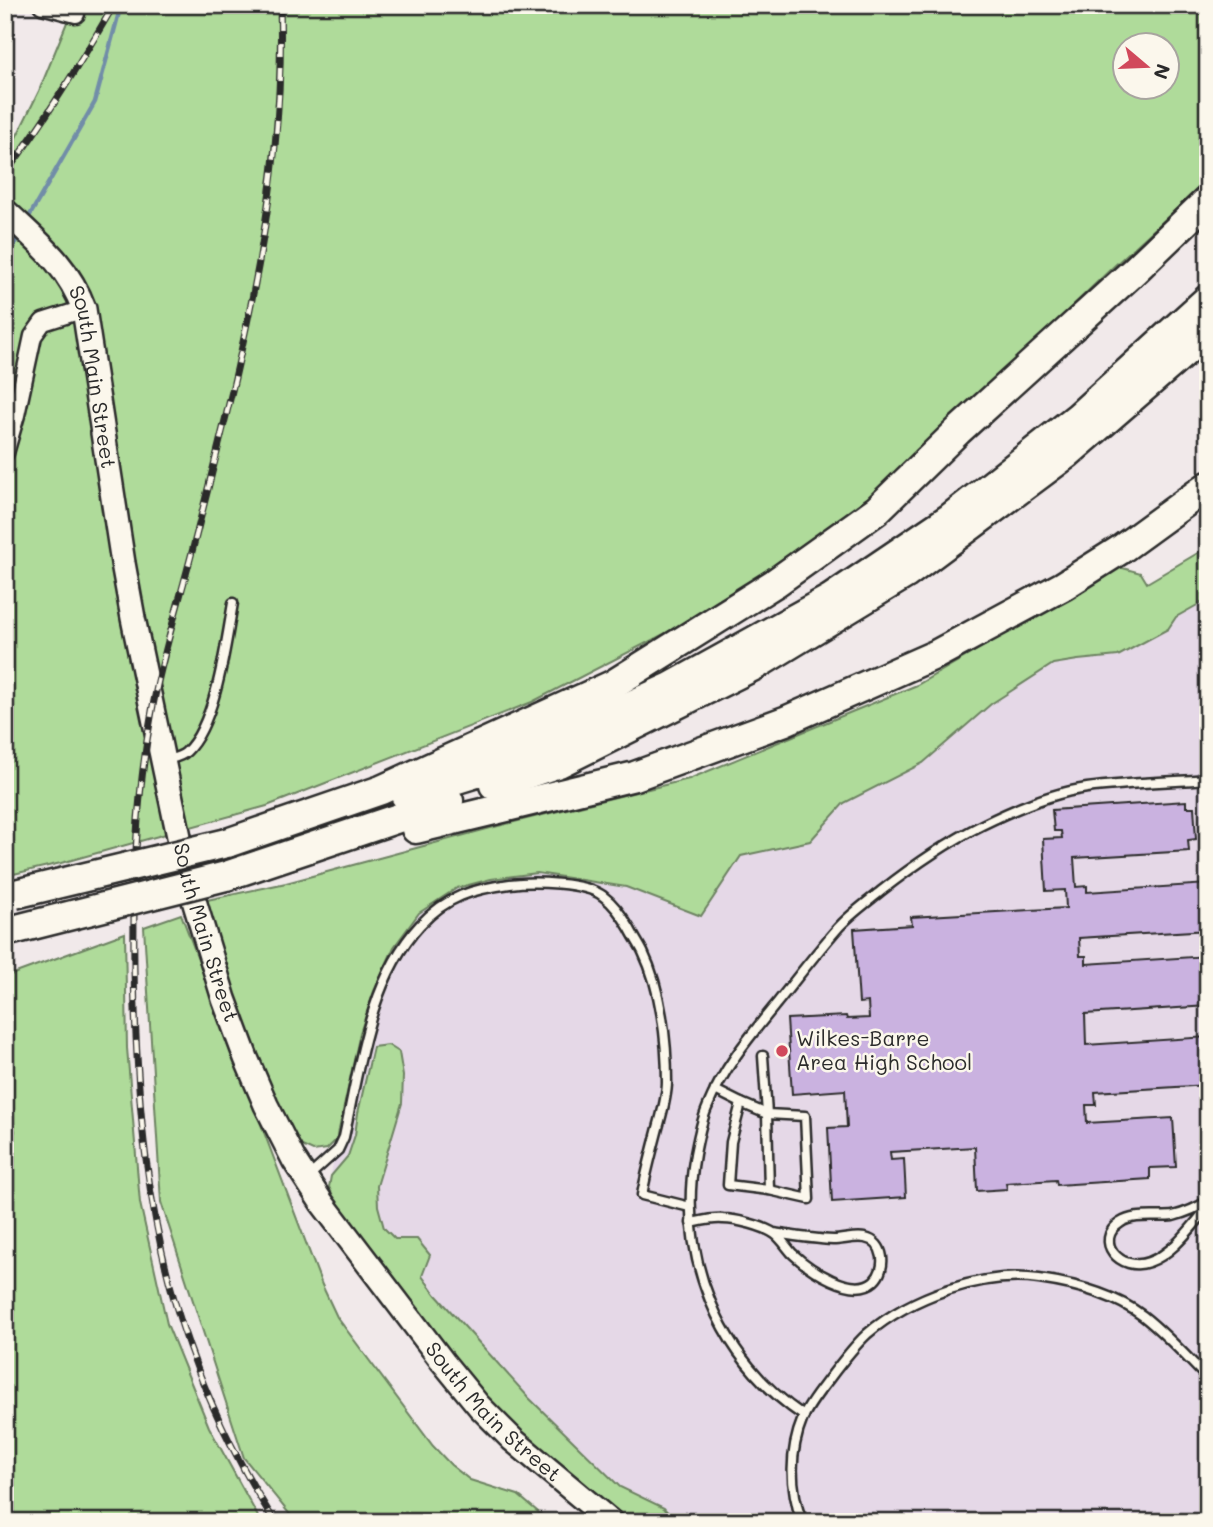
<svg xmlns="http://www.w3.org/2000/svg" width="1213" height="1527" font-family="Mali,sans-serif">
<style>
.built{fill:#e5d8e7}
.green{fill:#afdb9a;stroke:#6d8362;stroke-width:2;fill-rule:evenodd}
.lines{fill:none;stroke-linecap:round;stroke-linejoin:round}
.stream{stroke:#718da8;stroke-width:4.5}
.building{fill:#cab2e0;stroke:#2b2b2b;stroke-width:2}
.service-casing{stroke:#2b2b2b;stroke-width:13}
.minor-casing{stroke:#2b2b2b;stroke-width:21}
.secondary-casing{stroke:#2b2b2b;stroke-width:28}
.motorway-casing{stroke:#2b2b2b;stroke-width:33}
.service{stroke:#fbf7ec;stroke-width:8}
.minor{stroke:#fbf7ec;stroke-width:16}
.secondary{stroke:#fbf7ec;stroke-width:23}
.motorway{stroke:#fbf7ec;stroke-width:28}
.rail-casing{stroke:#2b2b2b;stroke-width:7}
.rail{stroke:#fbf7ec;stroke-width:4.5;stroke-dasharray:13;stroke-linecap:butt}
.motorway-bridge-casing{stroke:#2b2b2b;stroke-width:33;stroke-linecap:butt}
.motorway-bridge{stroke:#fbf7ec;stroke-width:28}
.poi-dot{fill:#d1495b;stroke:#fbf7ec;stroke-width:2.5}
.labels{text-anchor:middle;stroke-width:5;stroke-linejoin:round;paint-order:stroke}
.street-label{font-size:21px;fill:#2b2b2b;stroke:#fbf7ec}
.poi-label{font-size:21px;fill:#2b2b2b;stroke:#fbf7ec;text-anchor:start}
</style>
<rect width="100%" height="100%" fill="#f1e9ea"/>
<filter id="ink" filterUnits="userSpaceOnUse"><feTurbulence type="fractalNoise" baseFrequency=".0143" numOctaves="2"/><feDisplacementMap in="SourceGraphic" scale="14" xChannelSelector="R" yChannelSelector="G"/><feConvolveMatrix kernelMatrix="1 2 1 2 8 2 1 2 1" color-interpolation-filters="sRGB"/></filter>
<g filter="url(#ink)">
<path class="built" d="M1208,599V1522H627L336,1202L331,1192L329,1187L337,1139L360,1033L374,991L394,947L419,913L457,888L491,879L537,873L626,887L701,916L741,856L810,841L844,803L923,763L991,704L1053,664L1078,660L1167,629L1176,617Z"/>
<g class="green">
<path d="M74,5H1208V180L1113,267L862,507L697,617L532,702L267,806L61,863L5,876V160L39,91ZM1126,46H1168V88H1126Z"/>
<path d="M1208,547V599L1176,617L1168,629L1118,656L1078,660L1053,664L991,704L923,763L844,803L810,841L741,856L701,916L626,887L537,873L491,879L457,888L419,913L394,947L374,991L360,1033L337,1139L327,1149L313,1151L302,1146L287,1124L270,1092L241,1017L207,900L286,883L498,826L689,779L917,685L1119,567L1141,573L1147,583Z"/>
<path d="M181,914L322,1285L337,1317L433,1446L451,1465L470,1480L518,1495L550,1522H296L244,1458L161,1202L144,927Z"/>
<path d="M125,933L127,1048L140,1203L167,1324L209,1427L261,1522H5V1158L15,1131L6,1108L5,1091V977Z"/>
<path d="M388,1045L399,1052L403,1076L402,1103L377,1186L378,1206L384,1228L395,1239H417L430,1255L422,1276L436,1295L529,1398L620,1487L664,1508L676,1522H627L541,1453L499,1413L455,1360L336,1202L329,1187L331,1176L348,1156L355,1135L358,1113L373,1047Z"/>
</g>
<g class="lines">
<g class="stream">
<path d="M26,222L95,102L121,5"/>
<path d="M5,259L19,236"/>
</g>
</g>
<path class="building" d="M1186,801V807H1194L1196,839L1188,840L1189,851L1074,858L1076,887L1087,886V892L1208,884V930L1079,938L1080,956H1086V964L1208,956V1006L1085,1014L1086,1045L1208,1037V1085L1095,1092L1096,1105H1086L1087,1123L1173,1118L1176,1167L1150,1168V1179L1057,1185L1056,1180L1006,1183L1007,1189L977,1191L975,1147L890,1152L891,1160L904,1159L906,1197L832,1202L828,1128L847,1127L845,1090L792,1094L787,1019L846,1016L847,1019L869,1018L868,1002L859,1003L854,929L912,925L911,917L1066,908L1065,890L1046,891L1043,839L1062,838L1061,831H1054L1052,810Z"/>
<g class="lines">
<defs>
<g id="service">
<path d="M166,760C173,758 181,757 186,752C216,724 226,643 233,603"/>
<path d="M715,1090L741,1103L731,1142L728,1185L769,1190L809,1199L805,1116L767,1114L763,1056"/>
<path d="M741,1103L767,1114L769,1190"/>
<path d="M308,1177L338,1150L344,1137C359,1067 370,979 420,925C447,896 473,889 510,884C532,881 585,882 603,896C614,904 623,917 630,929C634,937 639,944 643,952C661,989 667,1041 667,1082C667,1097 662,1113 658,1128C652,1151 646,1173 642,1195L690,1207"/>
<path d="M1208,1201C1197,1208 1185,1213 1173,1216C1157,1218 1134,1213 1120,1223C1093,1240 1120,1273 1149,1262C1174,1253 1191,1227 1208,1208"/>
<path d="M691,1223C701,1221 713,1218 723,1219C736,1219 764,1226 775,1234C782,1239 787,1248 793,1254C809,1269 853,1299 874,1281C887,1269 885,1242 865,1238C855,1236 843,1240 833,1240C813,1239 794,1236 774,1233"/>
<path d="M804,1416C718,1358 677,1256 695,1154C698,1139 701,1122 707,1108C723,1068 750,1036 777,1003C797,978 816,953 837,929C849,915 866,903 881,891C913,866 946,843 982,825C1014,809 1051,793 1087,788C1127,783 1168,782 1208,779"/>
<path d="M802,1522C790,1488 789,1452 803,1418C809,1404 820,1391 829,1379C841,1363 853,1347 867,1334C910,1297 982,1271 1039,1279C1074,1284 1114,1294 1143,1316C1166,1334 1187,1357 1208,1379"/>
</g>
<g id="minor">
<path d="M42,5L76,14"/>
<path d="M5,453L16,415L33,336L43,322L84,309"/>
</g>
<g id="secondary">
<path id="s1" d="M5,211C38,242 68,265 84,309L123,563L133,618L189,884L224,999L246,1058L266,1105L294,1160L322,1203L443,1362L479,1406L513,1440L611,1522"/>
</g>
<g id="motorway">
<path d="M494,785L559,763L756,665L906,574L1067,454L1208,332"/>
<path d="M405,795L496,767L671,687L830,599L950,518L1078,417L1208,299"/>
<path d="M416,829L635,776L785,721L937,654L1063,586L1120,550L1208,486"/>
<path d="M227,843L381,790L612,685L775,583L877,510L958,431L1134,271L1208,200"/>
<path d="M226,876L449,801"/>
</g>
</defs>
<use href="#service" class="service-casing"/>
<use href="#minor" class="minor-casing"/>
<use href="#secondary" class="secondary-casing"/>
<use href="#motorway" class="motorway-casing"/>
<use href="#service" class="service"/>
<use href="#minor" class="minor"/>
<use href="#secondary" class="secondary"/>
<use href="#motorway" class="motorway"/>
<defs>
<g id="rail">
<path d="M5,174C45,121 80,63 114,5"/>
<path d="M275,1522C240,1467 211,1408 189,1346C146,1226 136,1095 134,968C133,882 136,796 152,711C162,655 180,600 194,544C239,366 286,191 280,5"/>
</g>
</defs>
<use href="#rail" class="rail-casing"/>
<use href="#rail" class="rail"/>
<defs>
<g id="motorway-bridge">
<path d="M15,894L227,843"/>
<path d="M5,932L226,876"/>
</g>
</defs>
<use href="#motorway-bridge" class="motorway-bridge-casing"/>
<use href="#motorway-bridge" class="motorway-bridge"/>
</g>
</g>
<circle class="poi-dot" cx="782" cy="1051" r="7"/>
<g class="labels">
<g class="street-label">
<text dy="7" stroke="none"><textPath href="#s1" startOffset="196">South Main Street</textPath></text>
<text dy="7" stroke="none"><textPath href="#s1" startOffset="763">South Main Street</textPath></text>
<text dy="7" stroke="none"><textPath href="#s1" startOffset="1330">South Main Street</textPath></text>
</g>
<g class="poi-label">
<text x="796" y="1046">Wilkes-Barre<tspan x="796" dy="24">Area High School</tspan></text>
</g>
</g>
<rect width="1213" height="1527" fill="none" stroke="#fbf7ec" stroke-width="28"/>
<rect x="14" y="14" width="1185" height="1499" fill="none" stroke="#2b2b2b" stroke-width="2.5" filter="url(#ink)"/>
<g transform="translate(1146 66) rotate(109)"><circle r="33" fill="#fbf7ec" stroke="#a8a59f" stroke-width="2"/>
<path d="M0-5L12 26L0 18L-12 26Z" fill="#d1495b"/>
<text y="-10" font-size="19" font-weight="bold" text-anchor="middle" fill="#2b2b2b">N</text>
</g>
</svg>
